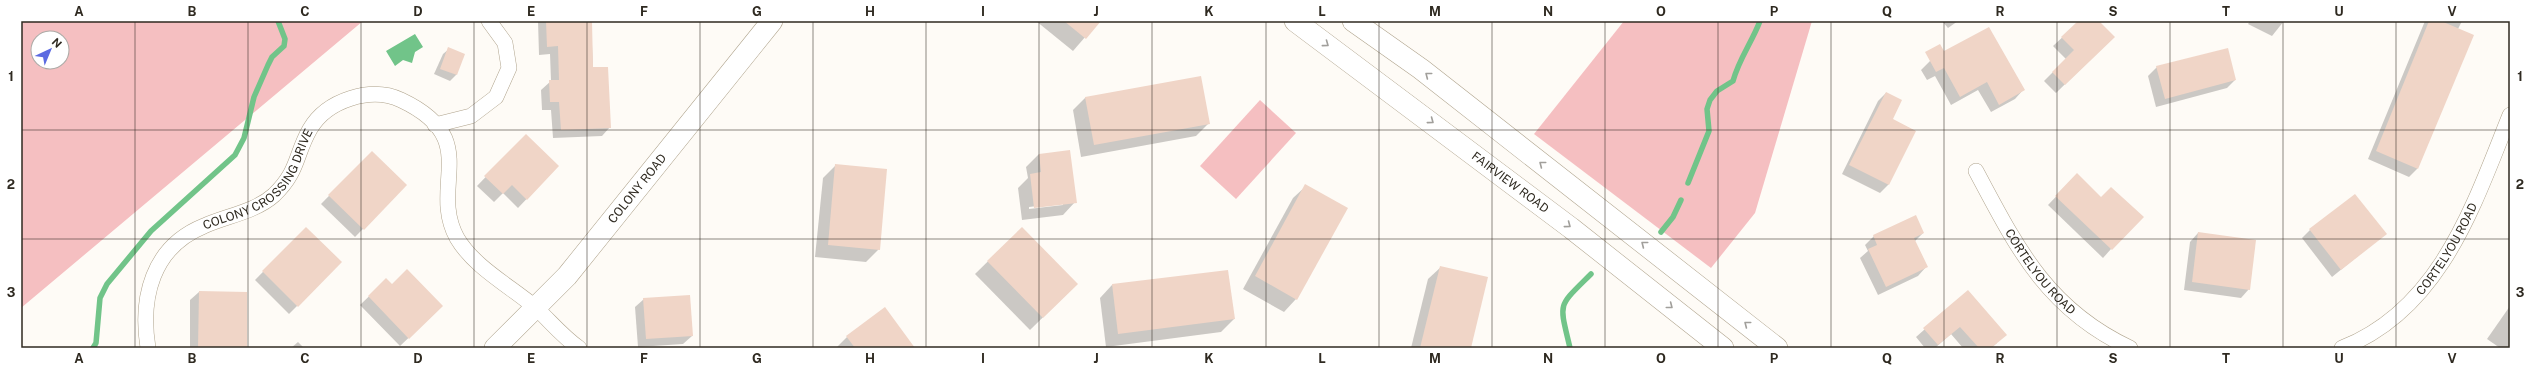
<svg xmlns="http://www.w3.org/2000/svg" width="2531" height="369" font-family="'Public Sans',sans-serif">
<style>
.green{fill:#f5bfc1;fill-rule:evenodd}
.water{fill:#71c489}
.shadow{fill:#0003;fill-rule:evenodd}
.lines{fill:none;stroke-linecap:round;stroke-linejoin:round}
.stream{stroke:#71c489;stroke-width:5.5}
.building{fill:#f0d5c7}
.street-casing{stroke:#afa38c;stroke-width:16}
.secondary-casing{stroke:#afa38c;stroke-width:22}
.street{stroke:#fff;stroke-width:15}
.secondary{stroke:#fff;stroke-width:21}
.oneway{stroke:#a19f9b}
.grid{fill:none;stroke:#2f2a21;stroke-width:1;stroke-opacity:0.55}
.labels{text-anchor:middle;stroke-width:3;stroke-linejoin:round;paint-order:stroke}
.street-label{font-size:12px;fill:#2f2a21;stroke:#fff}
.neatline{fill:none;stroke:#2f2a21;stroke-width:1.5}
.grid-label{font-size:13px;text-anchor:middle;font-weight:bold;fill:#2f2a21}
</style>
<rect width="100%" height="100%" fill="#fefbf6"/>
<g class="green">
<path d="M21,21H363L21,308ZM38,38H62V62H38Z"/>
<path d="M1624,21H1812L1755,213L1711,268L1534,134Z"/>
<path d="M1260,100L1296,133L1236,199L1200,166Z"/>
</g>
<path class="water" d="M415,34L423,47L415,52L412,63L403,60L395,66L386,51Z"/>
<g class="shadow">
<path d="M538,21H591L593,68L610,127L602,136L553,138L551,110H542L541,90L551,81L550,54L539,55Z"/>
<path d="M1036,21H1099L1073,51Z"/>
<path d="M1942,21H1958L1948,28Z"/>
<path d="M2080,21H2098L2113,37L2056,93L2044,81L2066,59L2053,46Z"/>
<path d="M2250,21H2284L2272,36L2248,24Z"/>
<path d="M2425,21H2462L2458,29L2417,169L2409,177L2368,159Z"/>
<path d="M1989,29L2023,90L2015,99L1991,112L1978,90L1951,105L1935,76L1927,80L1921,70L1930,61Z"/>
<path d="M449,49L464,55L456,75L450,81L434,74L443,54Z"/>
<path d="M2157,67L2235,80L2227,88L2156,107L2148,76Z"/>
<path d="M1886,93L1891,119L1915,131L1888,185L1880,193L1842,174L1878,101Z"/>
<path d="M1086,97L1209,123L1196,136L1081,157L1073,110Z"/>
<path d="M526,135L558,166L518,208L503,193L494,202L477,186Z"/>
<path d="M372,152L406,185L355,237L321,204Z"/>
<path d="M1039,154L1075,202L1063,215L1022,220L1018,188L1028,178L1026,167ZM1063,203V205L1029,209V207Z"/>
<path d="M836,165L879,249L866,262L815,257L823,178Z"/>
<path d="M2069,183L2101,198L2111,249L2103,258L2048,205Z"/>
<path d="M1306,186L1296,299L1284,312L1243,289L1293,198Z"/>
<path d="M306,228L341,262L289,314L255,280Z"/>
<path d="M1022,228L1077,284L1030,330L975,274Z"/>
<path d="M2310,230L2385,234L2332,277L2302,238Z"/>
<path d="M1923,233L1914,242L1926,267L1918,276L1878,295L1860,258L1868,251L1865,245L1874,236Z"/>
<path d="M2198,233L2249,289L2241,298L2184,290L2190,242Z"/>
<path d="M1441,267L1470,348H1411L1428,279Z"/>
<path d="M386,280L392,286L442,306L400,346L360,305Z"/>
<path d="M1112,285L1234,319L1221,332L1106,347L1100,298Z"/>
<path d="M1968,291L1997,343L1991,348H1963L1951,334L1935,348H1925L1916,337Z"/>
<path d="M199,292L246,293V348H190V300Z"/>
<path d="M644,299L692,336L683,344L638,347L635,307Z"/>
<path d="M2510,306V348H2500L2487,339Z"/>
<path d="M847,337L914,348H836Z"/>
<path d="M298,342L304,348H291Z"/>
</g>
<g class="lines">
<g class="stream">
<path d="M1688,183L1709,131L1707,109L1710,100L1717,91L1733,81C1739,59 1752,42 1760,21"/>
<path d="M1661,232L1673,217L1681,200"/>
<path d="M93,348L96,343L100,298L107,284L151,231L235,155L244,138L254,97L268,65L272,57L284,46L285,39L278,21"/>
<path d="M1570,348C1559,301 1557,308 1591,274"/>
</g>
</g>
<g class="building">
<path d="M546,21H592L593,67H608L611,128L561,130L559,102H550L549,80H559L558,46L547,47Z"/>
<path d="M1064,21H1101L1086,39Z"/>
<path d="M2078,21H2099L2115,37L2065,85L2052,72L2074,50L2061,37Z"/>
<path d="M2429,21H2441L2474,35L2418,169L2376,151Z"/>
<path d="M1989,27L2025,90L1999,105L1987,82L1960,97L1944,68L1936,72L1925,52L1940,44L1944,51Z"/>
<path d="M448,47L465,54L457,75L440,69Z"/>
<path d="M2228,48L2236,80L2165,99L2156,66Z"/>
<path d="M1201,76L1210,124L1094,145L1085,97Z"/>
<path d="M1886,92L1902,100L1893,119L1916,131L1889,185L1849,165Z"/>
<path d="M526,134L559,166L527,200L512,185L503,194L484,176Z"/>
<path d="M1070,150L1077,203L1034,208L1030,174L1041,172L1039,154Z"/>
<path d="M372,151L407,185L364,230L328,195Z"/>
<path d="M835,164L887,169L880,250L828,245Z"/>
<path d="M2077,173L2101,197L2111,187L2144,217L2112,250L2055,196Z"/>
<path d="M1305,184L1348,208L1297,300L1255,276Z"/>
<path d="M2355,194L2387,234L2341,270L2309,229Z"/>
<path d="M1916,215L1924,233L1914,238L1928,267L1886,287L1868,249L1877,245L1873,235Z"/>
<path d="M306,227L342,262L298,307L262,271Z"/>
<path d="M1022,227L1078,284L1043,318L987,261Z"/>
<path d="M2198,232L2256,240L2250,290L2192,282Z"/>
<path d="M1440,266L1488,277L1471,348H1420Z"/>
<path d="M407,269L443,306L409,339L368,296L386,278L392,284Z"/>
<path d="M1228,270L1235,319L1118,334L1112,284Z"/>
<path d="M1968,290L2007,335L1991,348H1979L1960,327L1938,345L1923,328Z"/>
<path d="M199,291L247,292V348H198Z"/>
<path d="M690,295L693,336L646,339L643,298Z"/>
<path d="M885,307L915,348H855L846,336Z"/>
</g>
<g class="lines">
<defs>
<g id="street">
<path d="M435,125L471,116L496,97L509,68L505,43L489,21"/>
<path id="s1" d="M1976,171C2017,248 2047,309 2130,348"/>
<path id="s2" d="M148,348C140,298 152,247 204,226C226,216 255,212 274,195C299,171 295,155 310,129C327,100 371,86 401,100C484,139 428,185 457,238C474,267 510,286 536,308C550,321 563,337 579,348"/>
<path id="s3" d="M2342,348C2441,309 2474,204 2510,115"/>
</g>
<g id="secondary">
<path id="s4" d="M1295,21L1571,228L1723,348"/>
<path d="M1353,21L1421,69L1777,348"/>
<path id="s5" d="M495,348L567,276L772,21"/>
</g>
</defs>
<use href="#street" class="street-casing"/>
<use href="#secondary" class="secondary-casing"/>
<use href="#street" class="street"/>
<use href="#secondary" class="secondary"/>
</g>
<defs><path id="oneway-chevron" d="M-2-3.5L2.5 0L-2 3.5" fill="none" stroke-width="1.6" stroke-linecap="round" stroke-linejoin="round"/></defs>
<g class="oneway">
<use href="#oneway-chevron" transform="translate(1326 44) rotate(36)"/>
<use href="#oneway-chevron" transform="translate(1428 75) rotate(-142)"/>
<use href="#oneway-chevron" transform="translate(1431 121) rotate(37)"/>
<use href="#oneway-chevron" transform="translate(1542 164) rotate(-142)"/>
<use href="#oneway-chevron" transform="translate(1568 225) rotate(37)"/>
<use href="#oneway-chevron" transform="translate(1644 244) rotate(-142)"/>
<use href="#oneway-chevron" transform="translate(1670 306) rotate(38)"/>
<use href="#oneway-chevron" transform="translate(1747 324) rotate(-142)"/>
</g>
<path class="grid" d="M135,21V348M248,21V348M361,21V348M474,21V348M587,21V348M700,21V348M813,21V348M926,21V348M1039,21V348M1152,21V348M1266,21V348M1379,21V348M1492,21V348M1605,21V348M1718,21V348M1831,21V348M1944,21V348M2057,21V348M2170,21V348M2283,21V348M2396,21V348M21,130H2510M21,239H2510"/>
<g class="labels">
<g class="street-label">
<text dy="4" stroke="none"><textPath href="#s2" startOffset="222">COLONY CROSSING DRIVE</textPath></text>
<text dy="4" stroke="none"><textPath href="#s4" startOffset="269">FAIRVIEW ROAD</textPath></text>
<text dy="4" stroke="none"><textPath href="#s5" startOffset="214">COLONY ROAD</textPath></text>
<text dy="4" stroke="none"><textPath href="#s3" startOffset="148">CORTELYOU ROAD</textPath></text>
<text dy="4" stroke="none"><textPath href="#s1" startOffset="120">CORTELYOU ROAD</textPath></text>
</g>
</g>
<rect width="2531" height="369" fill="none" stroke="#ffffff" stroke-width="44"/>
<g transform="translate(50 50) rotate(44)"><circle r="19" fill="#ffffff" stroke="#acaaa6"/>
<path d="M0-3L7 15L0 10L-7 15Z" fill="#5c6ae1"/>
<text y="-6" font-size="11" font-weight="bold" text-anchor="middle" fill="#2f2a21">N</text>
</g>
<rect x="22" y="22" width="2487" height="325" class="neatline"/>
<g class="grid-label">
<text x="79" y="16">A</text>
<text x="192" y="16">B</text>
<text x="305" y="16">C</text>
<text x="418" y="16">D</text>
<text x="531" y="16">E</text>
<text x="644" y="16">F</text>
<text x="757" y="16">G</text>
<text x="870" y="16">H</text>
<text x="983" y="16">I</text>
<text x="1096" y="16">J</text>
<text x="1209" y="16">K</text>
<text x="1322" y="16">L</text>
<text x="1435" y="16">M</text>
<text x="1548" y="16">N</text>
<text x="1661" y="16">O</text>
<text x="1774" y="16">P</text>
<text x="1887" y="16">Q</text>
<text x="2000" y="16">R</text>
<text x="2113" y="16">S</text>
<text x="2226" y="16">T</text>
<text x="2339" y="16">U</text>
<text x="2452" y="16">V</text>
<text x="11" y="81">1</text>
<text x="2520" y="81">1</text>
<text x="11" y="189">2</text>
<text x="2520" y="189">2</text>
<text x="11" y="297">3</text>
<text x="2520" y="297">3</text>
<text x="79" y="363">A</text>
<text x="192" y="363">B</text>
<text x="305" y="363">C</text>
<text x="418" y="363">D</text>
<text x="531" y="363">E</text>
<text x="644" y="363">F</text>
<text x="757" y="363">G</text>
<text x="870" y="363">H</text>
<text x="983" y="363">I</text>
<text x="1096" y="363">J</text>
<text x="1209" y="363">K</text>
<text x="1322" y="363">L</text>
<text x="1435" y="363">M</text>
<text x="1548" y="363">N</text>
<text x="1661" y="363">O</text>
<text x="1774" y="363">P</text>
<text x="1887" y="363">Q</text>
<text x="2000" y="363">R</text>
<text x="2113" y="363">S</text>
<text x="2226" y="363">T</text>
<text x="2339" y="363">U</text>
<text x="2452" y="363">V</text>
</g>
</svg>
